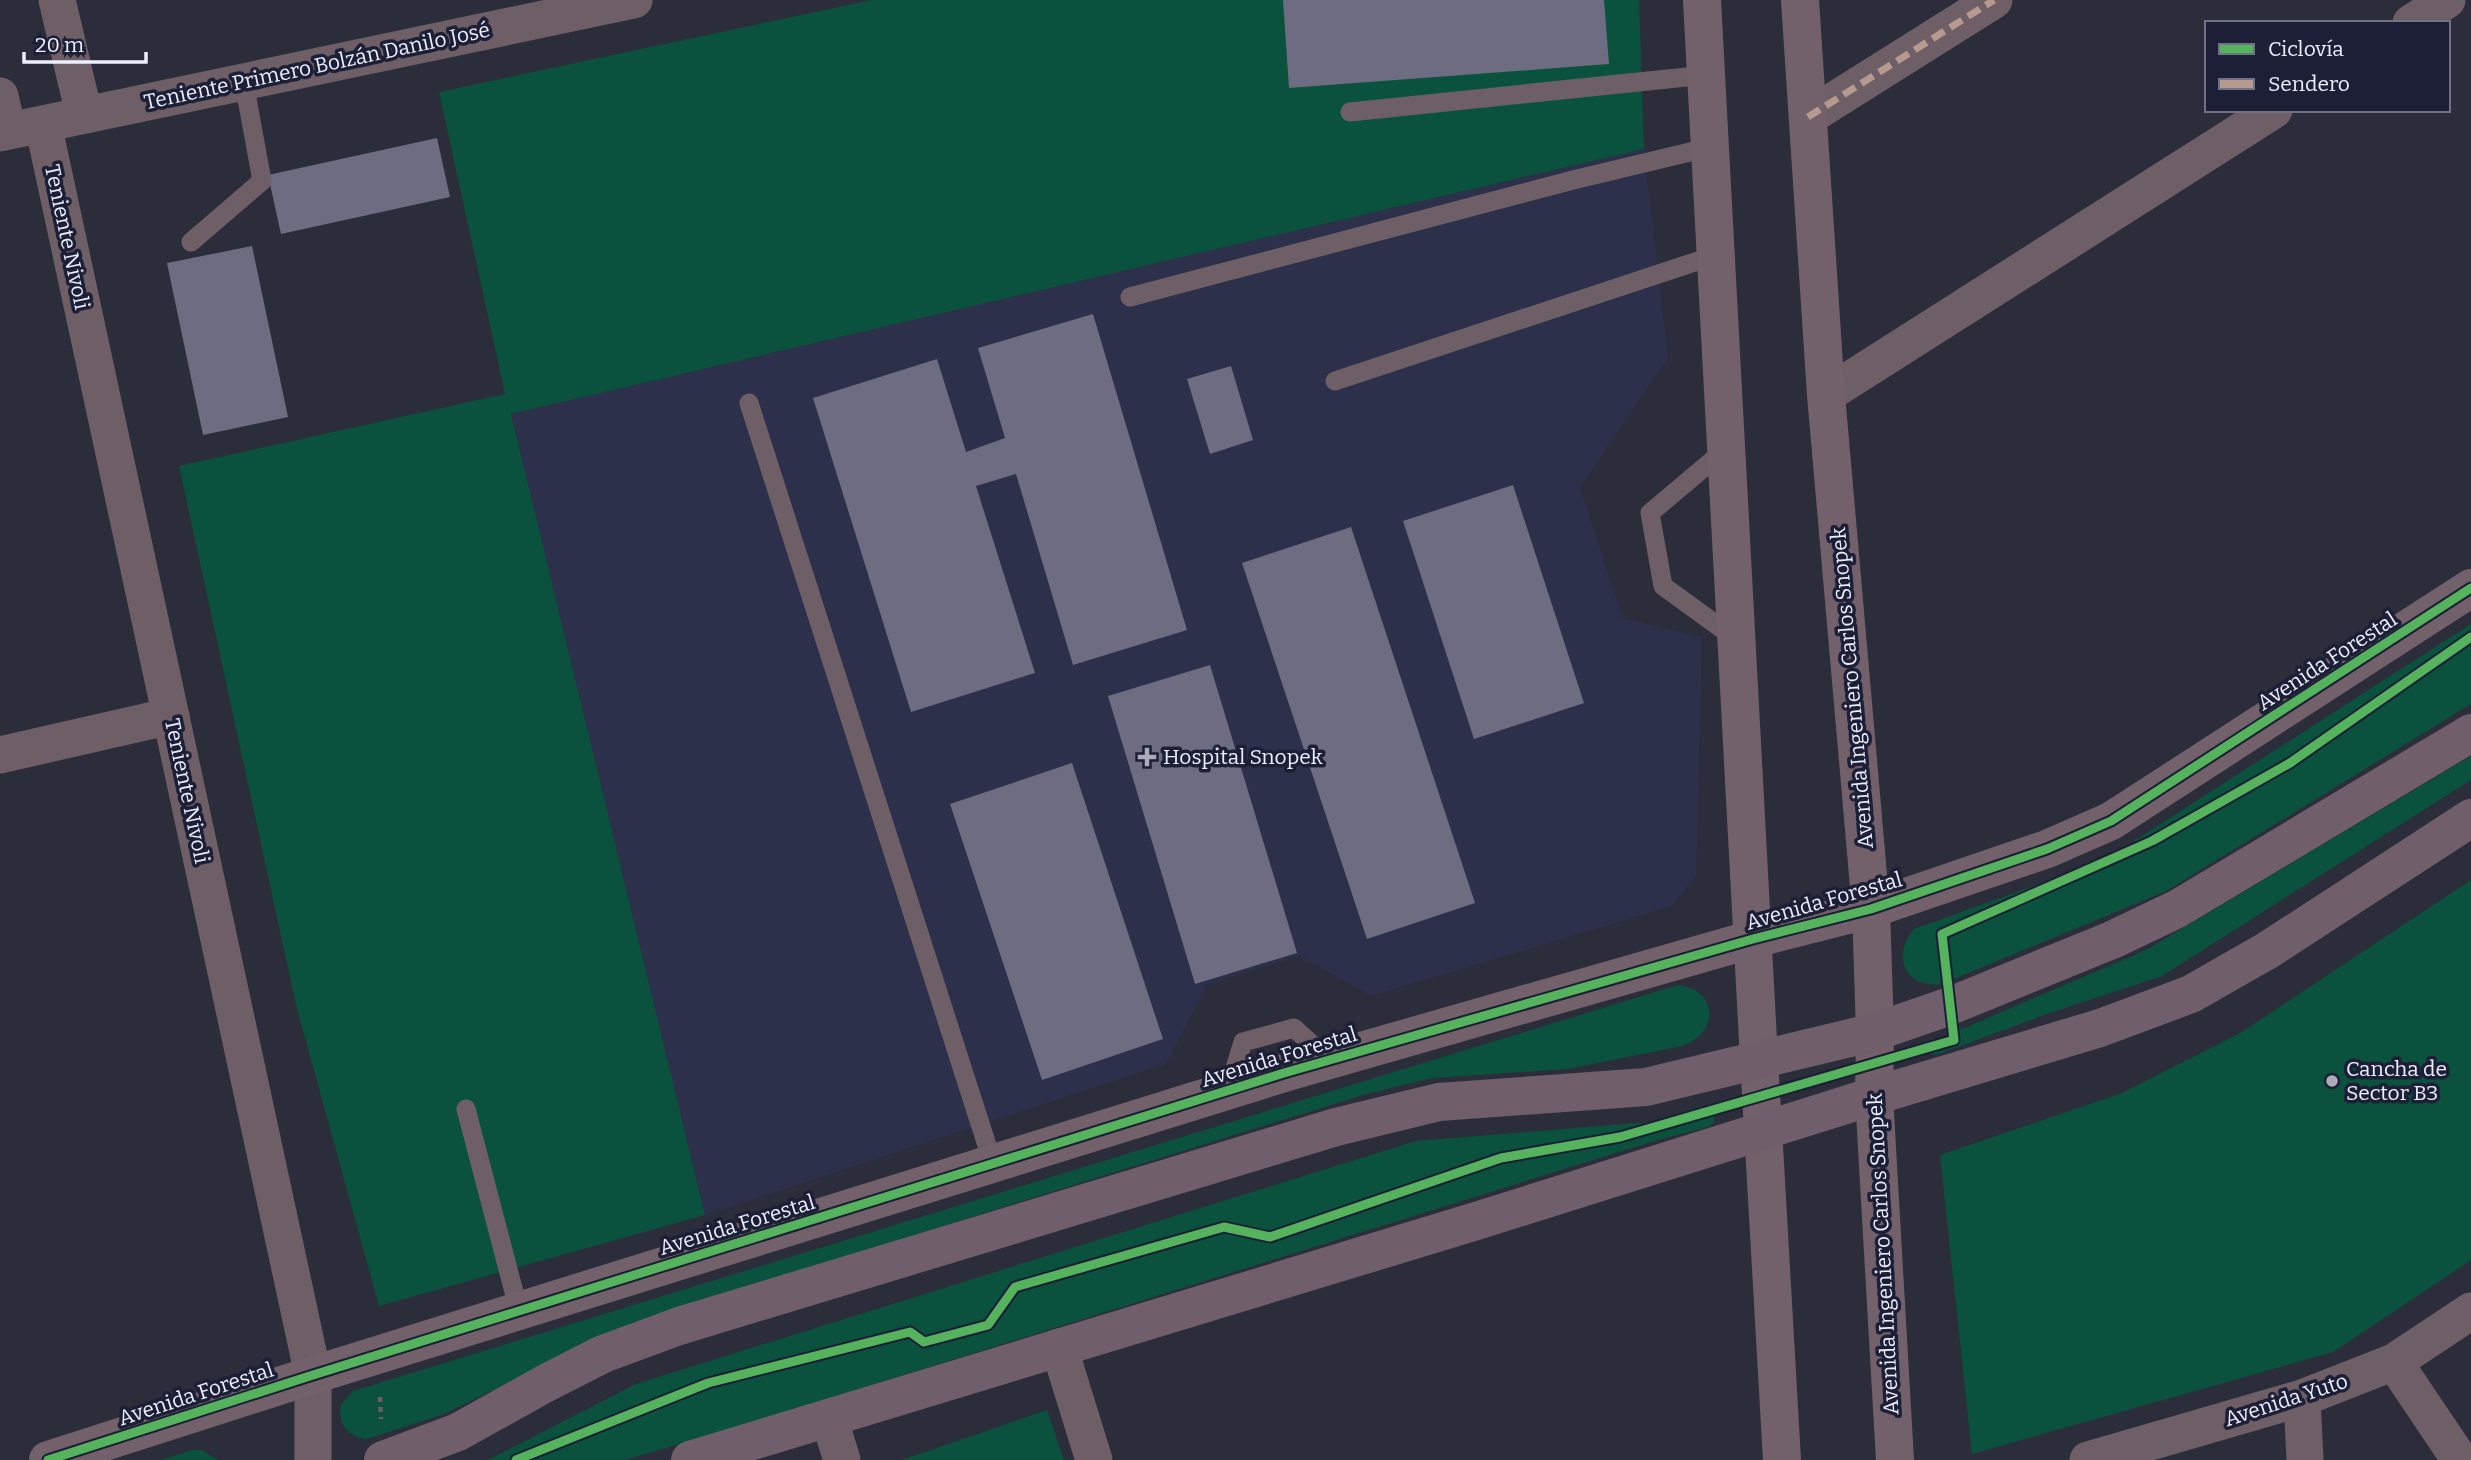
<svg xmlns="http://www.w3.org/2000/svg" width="2471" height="1460" font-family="Bitter,serif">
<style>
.built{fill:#2c304a}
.green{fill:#0a523d}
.building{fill:#6d6c80}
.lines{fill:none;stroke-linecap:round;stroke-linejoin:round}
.path{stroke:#695f68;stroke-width:4.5;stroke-dasharray:5 5;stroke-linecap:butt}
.lane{stroke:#6e5f67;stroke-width:19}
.street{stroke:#6e5f67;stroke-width:37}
.secondary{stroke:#72616b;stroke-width:38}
.primary{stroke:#705f6a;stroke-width:38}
.quiet{stroke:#b69a8f;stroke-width:7;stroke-dasharray:14 7;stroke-linecap:butt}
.cycleway-casing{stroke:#1c1f35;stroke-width:13}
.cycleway{stroke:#56b35d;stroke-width:9}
.poi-dot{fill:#a9abb9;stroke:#1c1f35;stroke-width:2.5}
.labels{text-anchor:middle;stroke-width:7;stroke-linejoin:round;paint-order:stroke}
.street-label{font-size:21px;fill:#eceffe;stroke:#1c1f35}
.poi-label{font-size:21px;fill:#eceffe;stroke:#1c1f35;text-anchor:start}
</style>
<rect width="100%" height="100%" fill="#2c2d3a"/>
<path class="built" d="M1644,149L1668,358L1580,487L1623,618L1702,637L1696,876L1672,906L1371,996L1300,956L1208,984L1166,1064L705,1215L511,414Z"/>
<g class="green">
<path d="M872,0H1639L1644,149L511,414L705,1215L379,1306L296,1005L179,466L505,394L439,92Z"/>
<path d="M2471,624V704L2166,891L1942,984C1905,989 1891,956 1914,929L2103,861Z"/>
<path d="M2471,756V780L2162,976L2044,1015L1936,1055L1928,1051V1045L1932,1042L2148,949Z"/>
<path d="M2471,880V1260L2333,1352L1972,1454L1940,1155L2122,1093L2242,1032Z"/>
<path d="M1678,985C1719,990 1719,1034 1682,1046L1568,1069L1432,1078L1363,1095L631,1323L442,1415L366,1439C347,1436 337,1423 341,1404L353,1391Z"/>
<path d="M1701,1106L1709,1107L1714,1114V1122L1708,1127L1654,1141L753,1422L625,1460H488L636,1384L1416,1141L1650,1122Z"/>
<path d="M1047,1410L1064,1460H902Z"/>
<path d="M192,1450H202L217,1460H161Z"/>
</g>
<g class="building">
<path d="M1283,0H1604L1609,64L1289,88Z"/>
<path d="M437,138L450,197L281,234L268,175Z"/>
<path d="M252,246L288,417L203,435L167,263Z"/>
<path d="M1093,314L1187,630L1073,665L1016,474L976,486L1035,673L911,712L813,398L937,359L966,452L1005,438L978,348Z"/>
<path d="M1231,366L1253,440L1210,454L1187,379Z"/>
<path d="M1513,485L1584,703L1474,739L1403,521Z"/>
<path d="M1351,527L1475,903L1367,939L1242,563Z"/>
<path d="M1210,665L1297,953L1195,984L1108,696Z"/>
<path d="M1072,763L1163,1039L1042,1080L950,804Z"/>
</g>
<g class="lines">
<path class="path" d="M380,1397L381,1419"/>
<g class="lane">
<path d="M1350,112L1706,75"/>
<path d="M191,242L262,181L244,82"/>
<path d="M1130,297L1573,180L1711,147"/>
<path d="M1335,381L1716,255"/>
<path d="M749,403L993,1164"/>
<path d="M1726,449L1650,513L1663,586L1736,639"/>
<path d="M1228,1091L1243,1042L1294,1028L1329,1060"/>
<path d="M466,1109L519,1311"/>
</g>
<g class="street">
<path d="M57,0L84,114"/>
<path d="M2411,23L2447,0"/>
<path d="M0,96L8,131"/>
<path d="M1808,117L1994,0"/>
<path d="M43,124L313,1375V1460"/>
<path d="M0,133L634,0"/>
<path d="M1826,395L2274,110"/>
<path d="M0,755L171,716"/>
<path d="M1059,1347L1094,1460"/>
<path d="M2394,1362L2460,1460"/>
<path d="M2302,1398L2305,1460"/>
<path d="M829,1418L842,1460"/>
<path d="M2088,1460L2302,1398L2394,1362L2471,1311"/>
</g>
<g class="secondary">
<path d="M1702,0L1759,1059L1782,1460"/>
<path d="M1800,0L1826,395L1871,909L1875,1032L1874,1096L1895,1460"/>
<path d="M48,1460L313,1375L1284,1073L1753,939L1871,909L2047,849L2111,821L2471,588"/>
</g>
<g class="primary">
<path d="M383,1460L458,1432L546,1383L603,1354L679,1326L1336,1127L1439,1102L1646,1087L1875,1032L1950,1006L2112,940L2177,909L2471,733"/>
<path d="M690,1460L1473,1222L1874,1096L2100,1028L2191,994L2268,950L2471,818"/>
</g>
<path class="quiet" d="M1808,117L1994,0"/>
<defs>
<g id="cycleway">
<path d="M48,1460L313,1375L1284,1073L1753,939L1871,909L2047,849L2111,821L2471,588"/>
<path d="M516,1460L708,1383L910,1332L924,1342L988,1325L1015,1287L1224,1227L1270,1237L1501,1158L1620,1137L1954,1040L1942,934L2152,841L2290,763L2471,637"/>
</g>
</defs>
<use href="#cycleway" class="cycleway-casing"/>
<use href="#cycleway" class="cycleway"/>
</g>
<g class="poi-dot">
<path d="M1143.5 746.5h7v7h7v7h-7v7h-7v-7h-7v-7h7z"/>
<circle cx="2332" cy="1081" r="7"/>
</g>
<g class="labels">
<g class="street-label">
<text transform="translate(317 66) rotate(-12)" y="7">Teniente Primero Bolzán Danilo José</text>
<text transform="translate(67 237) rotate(78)" y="7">Teniente Nivoli</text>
<text transform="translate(2327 661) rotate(-33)" y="7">Avenida Forestal</text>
<text transform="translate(1852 688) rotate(-95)" y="7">Avenida Ingeniero Carlos Snopek</text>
<text transform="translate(187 791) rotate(78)" y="7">Teniente Nivoli</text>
<text transform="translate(1824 901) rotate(-16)" y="7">Avenida Forestal</text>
<text transform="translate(1279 1057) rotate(-17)" y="7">Avenida Forestal</text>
<text transform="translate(737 1225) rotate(-17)" y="7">Avenida Forestal</text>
<text transform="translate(1883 1254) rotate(-93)" y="7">Avenida Ingeniero Carlos Snopek</text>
<text transform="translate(196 1394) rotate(-18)" y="7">Avenida Forestal</text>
<text transform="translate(2286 1400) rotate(-18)" y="7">Avenida Yuto</text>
</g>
<g class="poi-label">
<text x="1163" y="764">Hospital Snopek</text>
<text x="2346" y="1076">Cancha de<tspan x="2346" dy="24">Sector B3</tspan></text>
</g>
</g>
<rect x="2205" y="21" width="245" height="91" fill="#1c1f35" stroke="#6f7285" stroke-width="2"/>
<rect x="2219" y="44" width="35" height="10" fill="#56b35d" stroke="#6f7285" stroke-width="2"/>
<text x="2268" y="56" font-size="21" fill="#eceffe">Ciclovía</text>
<rect x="2219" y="79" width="35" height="10" fill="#b69a8f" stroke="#6f7285" stroke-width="2"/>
<text x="2268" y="91" font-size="21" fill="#eceffe">Sendero</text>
<path d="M24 52v10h122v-10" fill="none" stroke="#eceffe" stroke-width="3.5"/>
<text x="35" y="52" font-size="21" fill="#eceffe" stroke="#1c1f35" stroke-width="5" paint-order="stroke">20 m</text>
</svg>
